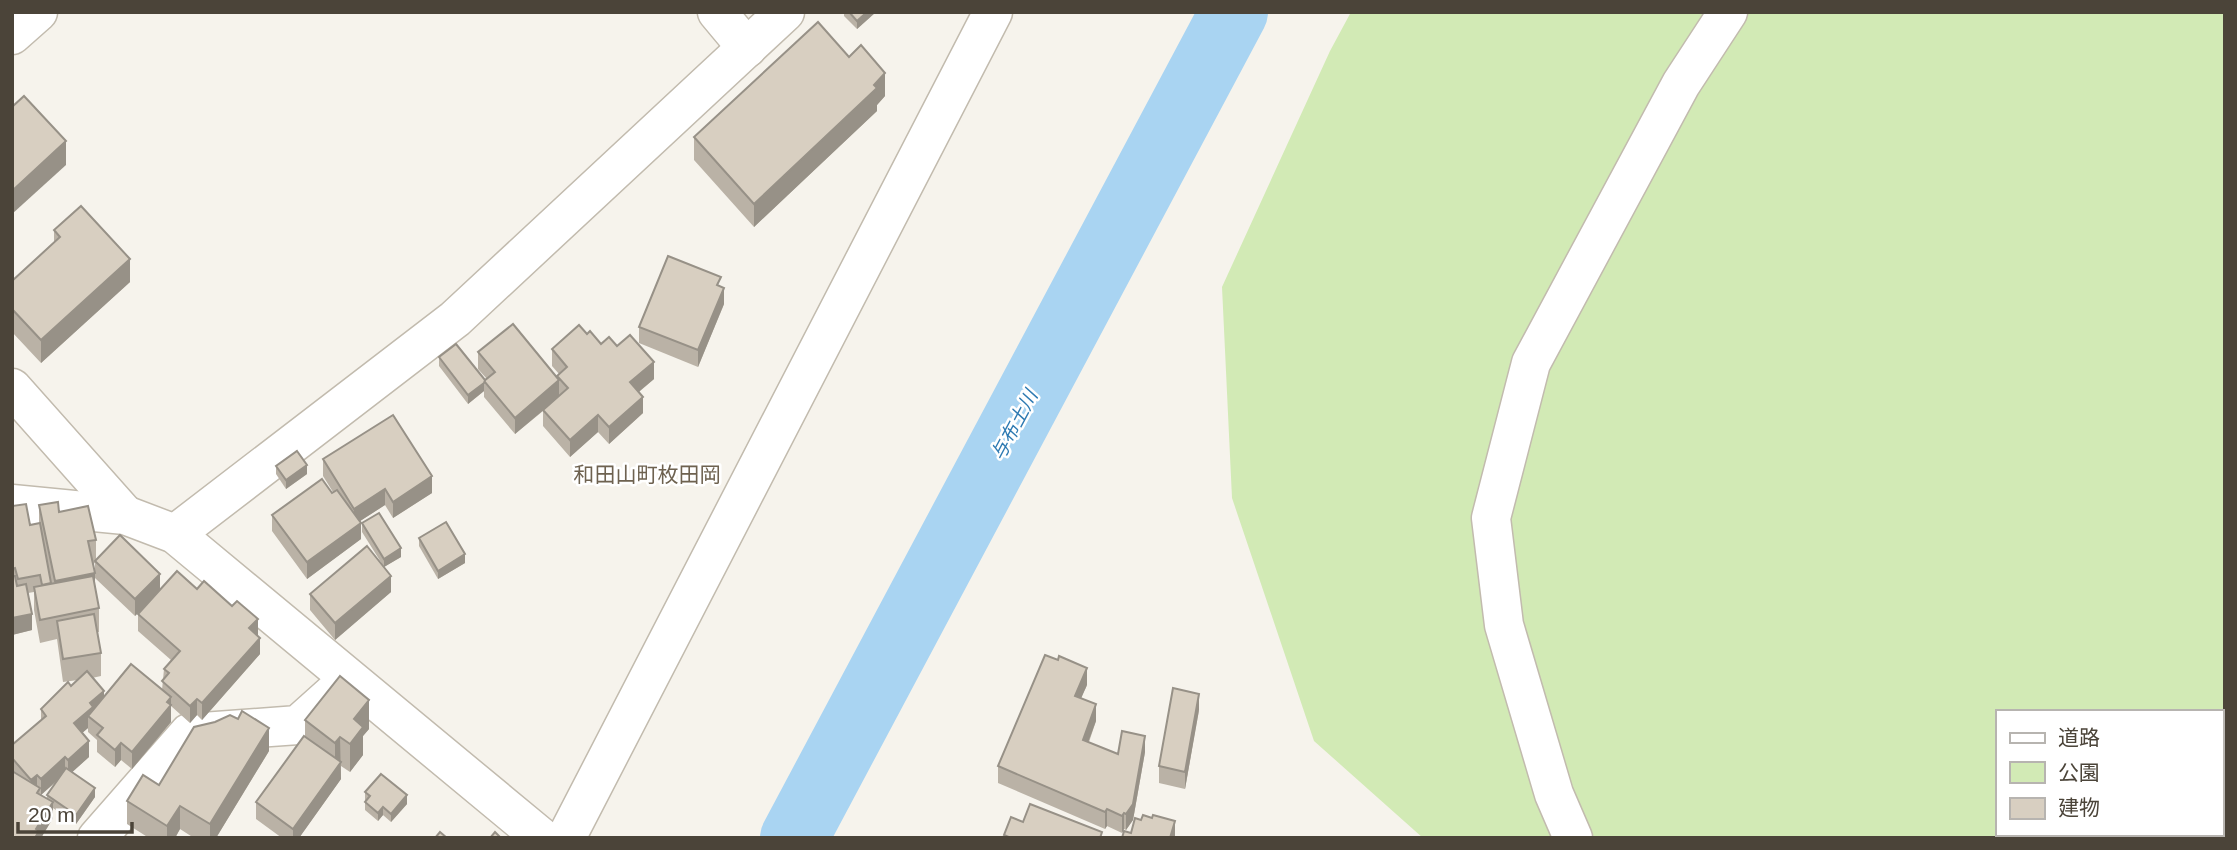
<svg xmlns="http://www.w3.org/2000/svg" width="2237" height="850" font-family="Helvetica,'Noto Sans JP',sans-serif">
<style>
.green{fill:#d2eab5;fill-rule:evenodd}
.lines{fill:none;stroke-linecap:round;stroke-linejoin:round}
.river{stroke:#a9d4f2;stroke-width:68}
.street-casing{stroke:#c2bbae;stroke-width:41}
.street{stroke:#fff;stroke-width:38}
.wall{fill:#bab2a6;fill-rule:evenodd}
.shaded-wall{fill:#979187}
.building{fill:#d8cfc1;stroke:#979187;stroke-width:2}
.labels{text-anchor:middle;stroke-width:5;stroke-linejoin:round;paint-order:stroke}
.water-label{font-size:19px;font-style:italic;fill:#2e7ab2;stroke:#fff}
.quarter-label{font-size:21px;fill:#6e6250;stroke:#fff}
</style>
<rect width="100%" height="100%" fill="#f6f3ec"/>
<path class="green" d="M1351,12H2225V838H1423L1314,741L1232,498L1222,287L1330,51ZM1997,712H2221V834H1997Z"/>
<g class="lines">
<path class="river" d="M794,838L1234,12"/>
<defs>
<g id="street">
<path d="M717,12L747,48"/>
<path d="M12,35L38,12"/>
<path d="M12,388L125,515"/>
<path d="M12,504L125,515L175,534L542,838"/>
<path d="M175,534L455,319L785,12"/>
<path d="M97,838L189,733L298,725L346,682"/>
<path d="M566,838L993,12"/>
<path d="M1573,838L1554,794L1504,625L1491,518L1531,363L1681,84L1728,12"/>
</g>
</defs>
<use href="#street" class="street-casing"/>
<use href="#street" class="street"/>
</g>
<g class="wall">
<path d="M844,12H876L857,29L844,16Z"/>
<path d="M885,96L877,105V111L754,227L694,160V137Z"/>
<path d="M54,230L130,282L41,363L12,332V281L54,242Z"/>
<path d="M721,287L724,304L698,367L639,343V327Z"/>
<path d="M587,334L601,344L617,346L654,379L639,392L643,413L609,444L598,432L570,457L543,426V411L515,434L484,397V391L468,404L439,366V357L485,380L487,379L478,369V352L557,378V376L559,374L552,366V349Z"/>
<path d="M323,459L432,493L393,518L385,505L360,521L361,539L307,579L272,531V515L333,492L323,476Z"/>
<path d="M276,466L307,474L286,489L276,474Z"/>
<path d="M39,505L59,512L96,540V561L160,589H197L258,636L260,654L202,720L197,715L190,723L171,706V722L132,769L121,760L115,767L97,752V740L88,732V728L82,733L89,757L72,772L95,797L76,824L53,808V818L41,838H12V745L41,720V709L78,680L63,682L57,639L40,643L34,610V592L28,593L32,630L12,635V506L30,525L39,524ZM95,563V578L135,616L153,598L138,614V631L171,660L164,669L162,690L104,697L92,678L101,676V653L97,632H99V608L95,585L93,564ZM57,781L47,795V798L41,795Z"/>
<path d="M362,523L401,557L384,567L391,592L335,640L310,610V594L384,567L362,532Z"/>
<path d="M419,538L465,563L438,579L419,546Z"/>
<path d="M1087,685L1081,698L1096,721L1089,742L1118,754L1145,752L1133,820L1126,830L1124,829L1122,833L1107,826L1105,829L998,783V766Z"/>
<path d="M1199,710L1185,789L1159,783V766Z"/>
<path d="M305,720L369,729L363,736V755L350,772L341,766V779L299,838H282L256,819V802L305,736Z"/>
<path d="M269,751L216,838H194L180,829L175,838H149L127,824V801L159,785Z"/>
<path d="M365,792L407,804L391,822L383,815L378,821L365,810Z"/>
</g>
<g class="shaded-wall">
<path d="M867,12H876L857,29V21Z"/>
<path d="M885,73V96L877,105V111L754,227V204Z"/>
<path d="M66,141V165L12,214V191Z"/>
<path d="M130,259V282L41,363V340Z"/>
<path d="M724,288V304L698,367V350Z"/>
<path d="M654,362V379L630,399V382Z"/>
<path d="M559,380V397L515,434V418Z"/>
<path d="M484,383V391L468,404V395Z"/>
<path d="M643,397V413L609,444V427Z"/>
<path d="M598,415V432L570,457V440Z"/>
<path d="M307,465V474L286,489V480Z"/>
<path d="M432,476V493L393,518V502Z"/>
<path d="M385,489V505L354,525V509Z"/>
<path d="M361,523V539L307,579V562Z"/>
<path d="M401,548V557L384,567V559Z"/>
<path d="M465,554V563L438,579V571Z"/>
<path d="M95,573V596L55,604V581Z"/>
<path d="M160,574V590L135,616V599Z"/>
<path d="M391,576V592L335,640V623Z"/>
<path d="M32,614V630L12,635V618Z"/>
<path d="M258,619V636L249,628Z"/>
<path d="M260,638V654L202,720V703Z"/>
<path d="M1087,668V685L1075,712V696Z"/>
<path d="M104,691V708L88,716V728L74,740V723L90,703Z"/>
<path d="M1199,694V710L1185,789V772Z"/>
<path d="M171,697V722L132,769V752Z"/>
<path d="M197,699V715L190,723V706Z"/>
<path d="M369,700V729L363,736V755L350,772V744L354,719Z"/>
<path d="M1096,704V721L1083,756V740Z"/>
<path d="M269,728V751L216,838H210V824Z"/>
<path d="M1145,736V752L1133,820L1126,830V814Z"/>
<path d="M340,737L341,779L299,838H293V829L335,771V743Z"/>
<path d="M89,741V757L68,776V760Z"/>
<path d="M121,743V760L115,767V750Z"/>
<path d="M65,757V773L41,795V779Z"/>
<path d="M37,775V791L31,796V780Z"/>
<path d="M95,788V797L76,824V815Z"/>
<path d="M407,795V804L391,822V814Z"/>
<path d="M53,802V818L41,838H35L36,829Z"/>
<path d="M180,806V829L175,838H167V826Z"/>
<path d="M383,807V815L378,821V813Z"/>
<path d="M1107,809V826L1105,829V812Z"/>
<path d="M1124,813V829L1122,833V816Z"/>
<path d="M1175,821V838H1170Z"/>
</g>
<g class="building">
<path d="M849,12H867L857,21Z"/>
<path d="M818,22L849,57L861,45L885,73L874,85L877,88L754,204L694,137Z"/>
<path d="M24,96L66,141L12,191V107Z"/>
<path d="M81,206L130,259L41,340L12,309V281L60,237L54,230Z"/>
<path d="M668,256L721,277L717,285L724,288L698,350L639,327Z"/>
<path d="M513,324L559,380L515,418L484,381L495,372L478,352Z"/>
<path d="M579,325L587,334L590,331L601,344L609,337L617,346L630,335L654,362L630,382L643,397L609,427L598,415L570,440L543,410L568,388L557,376L567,367L552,349Z"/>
<path d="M456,344L485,380L484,383L468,395L439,357Z"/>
<path d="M393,415L432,476L393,502L385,489L354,509L323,459Z"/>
<path d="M297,451L307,465L286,480L276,466Z"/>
<path d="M322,479L332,493L337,490L361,523L307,562L272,515Z"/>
<path d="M58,502L59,512L88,506L96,540L88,541L95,573L55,581L39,505Z"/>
<path d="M26,504L30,525L40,523L51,583L42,585L40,575L18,579L15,568L12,569V506Z"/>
<path d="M379,513L401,548L384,559L362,523Z"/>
<path d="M446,522L465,554L438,571L419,538Z"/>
<path d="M120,535L160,574L135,599L95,561Z"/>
<path d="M367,546L391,576L335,623L310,594Z"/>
<path d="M177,571L197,589L204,581L232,606L237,601L258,619L249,628L260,638L202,703L197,699L190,706L162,681L169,673L164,669L180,651L138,614Z"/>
<path d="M12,576H15L17,586L26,584L32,614L12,618Z"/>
<path d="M93,576L99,608L40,620L34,587Z"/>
<path d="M94,614L101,653L63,659L57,621Z"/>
<path d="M1045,655L1058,660L1059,656L1087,668L1075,696L1096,704L1083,740L1118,754L1122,731L1145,736L1133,804L1126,814L1124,813L1122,816L1107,809L1105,812L998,766Z"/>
<path d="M131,664L171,697L167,702L171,705L132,752L121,743L115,750L97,735L103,728L88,716Z"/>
<path d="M87,671L104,691L90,703L93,707L74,723L89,741L68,760L65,757L41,779L37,775L31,780L12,758V745L46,716L41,709L68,682L71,686Z"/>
<path d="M340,676L369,700L354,719L363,727L350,744L340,737L335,743L305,720Z"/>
<path d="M1173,688L1199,694L1185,772L1159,766Z"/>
<path d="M242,711L269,728L210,824L180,806L167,826L127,801L143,775L159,785L194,727L215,722L230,715L238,719Z"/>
<path d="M304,736L341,762L293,829L256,802Z"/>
<path d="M66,768L95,788L76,815L47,795Z"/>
<path d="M12,771L40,788L37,793L53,802L36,829L39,831L35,838H12Z"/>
<path d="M381,774L407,795L391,814L383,807L378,813L365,802L370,796L365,792Z"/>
<path d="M1030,804L1102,832L1100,838H1011L1004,835L1011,817L1023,822Z"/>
<path d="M1143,815L1152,818L1153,815L1175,821L1170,838H1122L1124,831L1131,833L1135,818L1141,820Z"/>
<path d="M440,832L447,838H435Z"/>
<path d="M495,832L501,838H490Z"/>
</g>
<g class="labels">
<g class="water-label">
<text transform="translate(1014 425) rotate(-62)" y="7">与布土川</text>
</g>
<g class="quarter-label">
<text x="647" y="482">和田山町枚田岡</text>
</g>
</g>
<rect width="2237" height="850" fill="none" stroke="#4b4439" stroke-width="28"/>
<rect x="1996" y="710" width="228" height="126" fill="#ffffff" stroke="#b7b4b0" stroke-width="2"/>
<rect x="2010" y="733" width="35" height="10" fill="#ffffff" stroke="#b7b4b0" stroke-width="2"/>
<text x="2058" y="745" font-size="21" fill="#4b4439">道路</text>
<rect x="2010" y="762" width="35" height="21" fill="#d2eab5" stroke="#b7b4b0" stroke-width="2"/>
<text x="2058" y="780" font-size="21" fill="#4b4439">公園</text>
<rect x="2010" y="798" width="35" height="21" fill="#d8cfc1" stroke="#b7b4b0" stroke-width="2"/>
<text x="2058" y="815" font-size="21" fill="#4b4439">建物</text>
<path d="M18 822v10h114v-10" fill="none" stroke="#4b4439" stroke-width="3.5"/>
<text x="28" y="822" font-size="21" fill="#4b4439" stroke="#ffffff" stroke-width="5" paint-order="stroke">20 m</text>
</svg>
